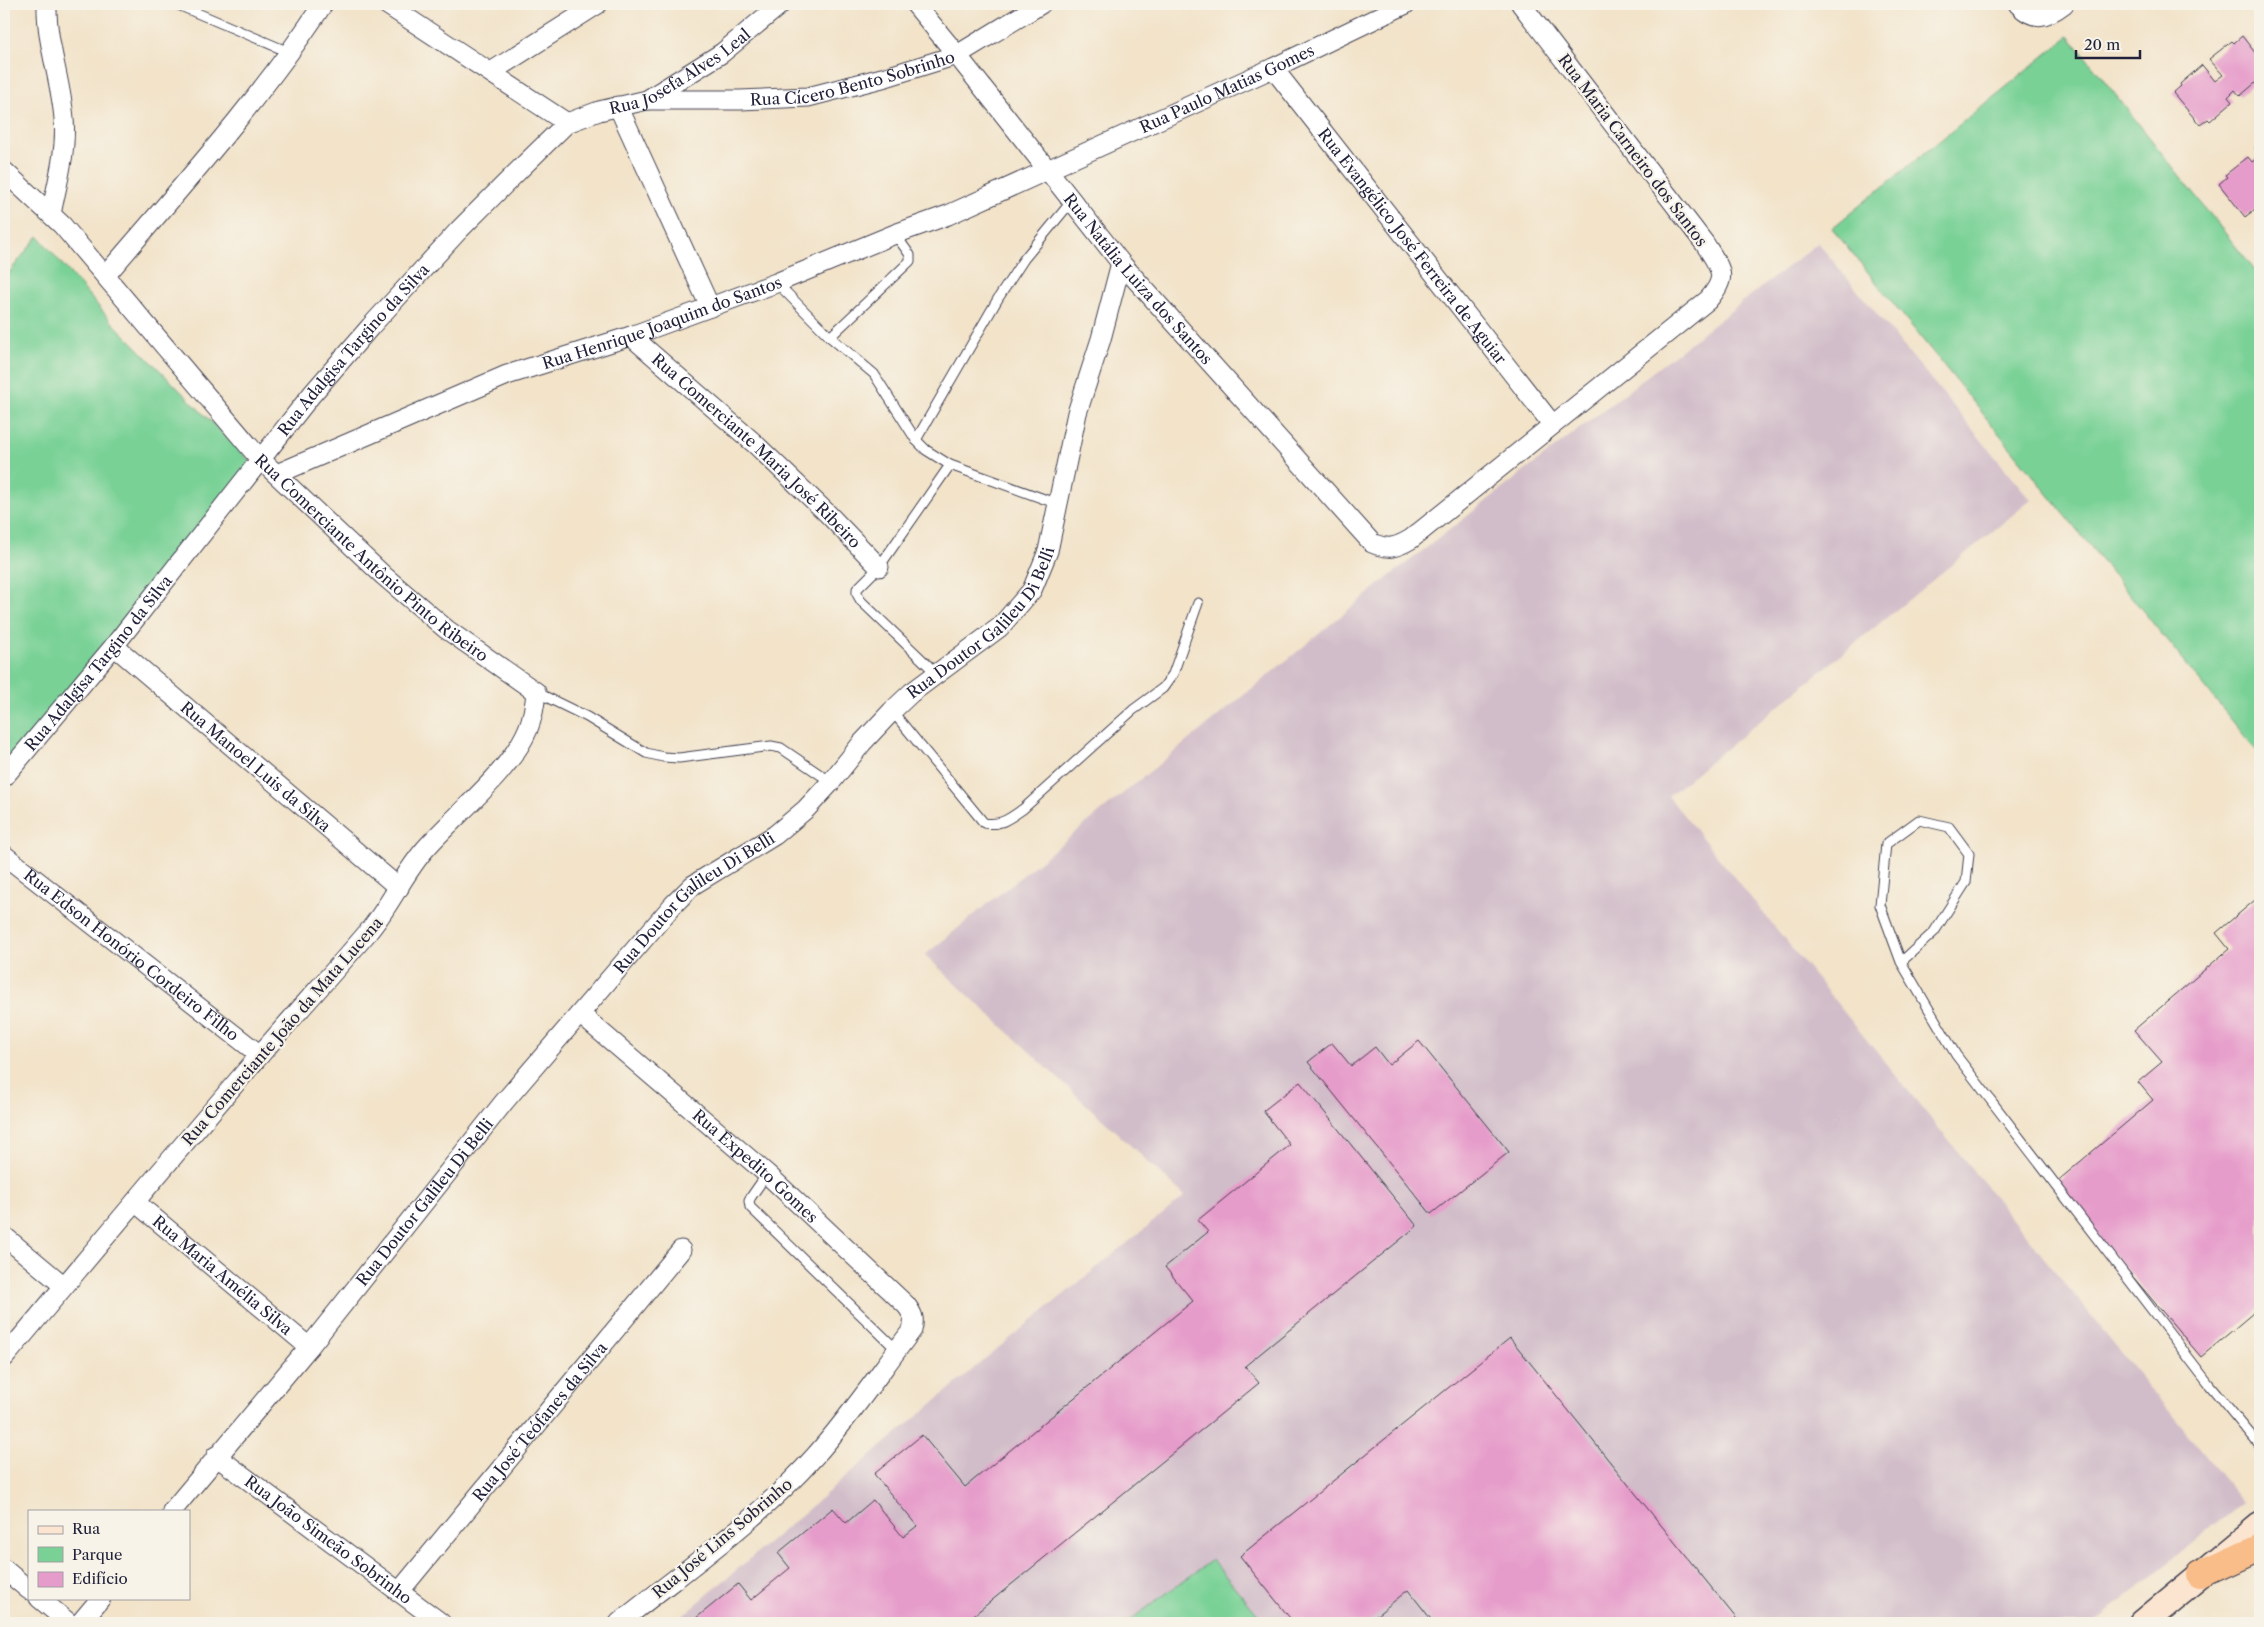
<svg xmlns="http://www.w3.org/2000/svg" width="2264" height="1627" font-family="'Libre Caslon Text',serif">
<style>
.industrial{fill:#d1bdc9}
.green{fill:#79d196;stroke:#4e7a68}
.building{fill:#e69cca}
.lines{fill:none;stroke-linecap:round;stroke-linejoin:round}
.service-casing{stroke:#413f50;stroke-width:11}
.minor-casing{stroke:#413f50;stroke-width:21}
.secondary-casing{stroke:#413f50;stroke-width:29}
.trunk-casing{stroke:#413f50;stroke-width:30}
.service{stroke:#fff;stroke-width:9}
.minor{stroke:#fff;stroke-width:19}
.secondary{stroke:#fce5d0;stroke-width:26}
.trunk{stroke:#f8bd89;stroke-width:28}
.labels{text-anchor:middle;stroke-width:4.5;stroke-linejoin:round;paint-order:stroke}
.street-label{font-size:16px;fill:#22223b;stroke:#f7f3e8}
</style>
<rect width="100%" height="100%" fill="#f7f3e8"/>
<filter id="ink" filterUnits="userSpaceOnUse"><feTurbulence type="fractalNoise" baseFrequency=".02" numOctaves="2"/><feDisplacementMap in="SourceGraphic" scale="10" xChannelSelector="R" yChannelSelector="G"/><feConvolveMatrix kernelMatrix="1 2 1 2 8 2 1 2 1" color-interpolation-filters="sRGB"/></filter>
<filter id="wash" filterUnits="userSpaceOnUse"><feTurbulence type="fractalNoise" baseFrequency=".0096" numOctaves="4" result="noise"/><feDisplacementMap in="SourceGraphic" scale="20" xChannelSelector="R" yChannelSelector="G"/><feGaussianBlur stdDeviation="1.12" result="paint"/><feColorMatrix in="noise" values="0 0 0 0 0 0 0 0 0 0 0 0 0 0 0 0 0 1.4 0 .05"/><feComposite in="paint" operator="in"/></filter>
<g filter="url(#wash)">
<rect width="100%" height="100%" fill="#f2e3c9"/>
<path class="industrial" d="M1818,243L2031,500L1668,796L2243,1502L2094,1623H674L992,1353L1185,1196L925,955L1385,580Z"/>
<g class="green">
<path d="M2069,36L2260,277V755L1832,228Z"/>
<path d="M38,236L111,321L253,464L4,770V279Z"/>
<path d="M1212,1560L1265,1623H1126Z"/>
</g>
<g id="blocks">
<g class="building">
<path d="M2260,21V36L2253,27Z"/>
<path d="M2242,36L2260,59V79L2240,96L2235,90L2228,97L2232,102L2210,121L2208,119L2200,125L2173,93L2181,86L2180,84L2202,65L2215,81L2223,75L2209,59L2232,41L2234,43Z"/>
<path d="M2260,146V208L2256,212L2254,210L2245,217L2219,184L2227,177L2225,175L2248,157L2252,162L2260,156L2255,150Z"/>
<path d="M2255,900L2260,907V1307L2201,1357L2054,1184L2153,1100L2138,1082L2162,1062L2134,1030L2229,949L2216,933Z"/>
<path d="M1419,1041L1509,1152L1431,1214L1308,1062L1332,1043L1351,1066L1375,1047L1389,1065Z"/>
<path d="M1300,1082L1417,1226L1245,1366L1259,1383L964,1623H690L738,1584L751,1600L790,1568L778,1553L833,1508L846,1523L873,1500L903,1537L917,1526L874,1474L922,1435L965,1487L1193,1301L1165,1267L1208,1232L1198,1220L1290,1145L1263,1111Z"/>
<path d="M1510,1338L1740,1623H1434L1408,1590L1367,1623H1294L1240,1556Z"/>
</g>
</g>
</g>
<g filter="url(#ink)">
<use href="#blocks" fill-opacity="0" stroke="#413f50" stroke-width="1"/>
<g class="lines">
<defs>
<g id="service">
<path d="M176,4L291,53"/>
<path d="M777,283L830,337L910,261V255L895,234"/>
<path d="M830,337L874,374L916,440L926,450L950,465L879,567L857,589V594L861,601L937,674"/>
<path d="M916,440L999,297L1024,259L1071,202"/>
<path d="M950,465L1058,504"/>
<path d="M536,692L587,717L646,753L663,757L679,758L771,746L781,748L831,782"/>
<path d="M892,711L984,823C1001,826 1010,818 1023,809L1133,710L1163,688L1173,674L1198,603"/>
<path d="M1901,962L1934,932L1966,882L1969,854L1949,827L1919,820L1886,844L1880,905L1901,962L1956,1055L2208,1383L2260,1446"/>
<path d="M767,1174L751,1197L749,1201L750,1207L897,1350"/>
</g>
<g id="minor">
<path d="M47,4C46,42 61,80 64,119C67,150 57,184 51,214"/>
<path d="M386,4L567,123"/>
<path id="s1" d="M915,4L957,55L1121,263L1372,543C1388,550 1396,548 1411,539L1708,300C1729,276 1721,270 1705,244L1521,4"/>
<path d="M2018,4C2034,22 2047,17 2064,4"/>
<path id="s2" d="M1273,68L1552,424"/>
<path d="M491,72L598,4"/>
<path id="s3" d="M647,100H740L808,97L886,77L957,55L1041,4"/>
<path d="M618,106L710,307"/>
<path id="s4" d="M4,171L62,225L260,459L384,576L446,629L536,692C535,704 533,717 528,729C510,772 458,812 427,847C404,872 391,905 368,932C333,973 296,1013 260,1055C173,1155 89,1257 4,1358"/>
<path d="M106,275C181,187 259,101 323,4"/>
<path id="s5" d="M631,336L754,443L827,513L879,567"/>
<path id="s6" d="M277,474L507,375L631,336L776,283L895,234L948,215L1273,68L1406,4"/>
<path id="s7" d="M114,646L399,888"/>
<path id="s8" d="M4,777L114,646L312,394L371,326L459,230L523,166L567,123L599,111L647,100L722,53L781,4"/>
<path id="s9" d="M4,855L260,1055"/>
<path id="s10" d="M580,1014L767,1174L906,1305C913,1314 915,1319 912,1330C880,1372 850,1417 815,1456C758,1520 685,1570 619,1623"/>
<path id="s11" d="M135,1202L309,1347"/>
<path d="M4,1236L64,1286"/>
<path id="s12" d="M216,1456L441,1623"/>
<path id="s13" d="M172,1511L309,1347L504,1102L673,905L693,885L775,835L806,809L831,782L862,743L892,711L911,693L1000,627L1032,590L1048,551L1077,413L1101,339L1121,263"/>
<path d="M4,1569L29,1590"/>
<path id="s14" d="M399,1592L681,1250"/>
<path d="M39,1598L69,1623"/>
<path d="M80,1623L101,1598"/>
</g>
<path id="secondary" d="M2143,1623L2260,1526"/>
<path id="trunk" d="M2201,1574L2260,1547"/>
</defs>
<use href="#service" class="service-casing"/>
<use href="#minor" class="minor-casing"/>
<use href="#secondary" class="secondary-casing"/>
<use href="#trunk" class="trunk-casing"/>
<use href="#service" class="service"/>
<use href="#minor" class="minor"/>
<use href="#secondary" class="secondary"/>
<use href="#trunk" class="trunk"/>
</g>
</g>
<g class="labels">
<g class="street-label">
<text dy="6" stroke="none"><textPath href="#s8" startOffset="989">Rua Josefa Alves Leal</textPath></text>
<text dy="6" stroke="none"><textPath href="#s3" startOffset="208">Rua Cícero Bento Sobrinho</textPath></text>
<text dy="6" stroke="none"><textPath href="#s6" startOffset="1026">Rua Paulo Matias Gomes</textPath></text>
<text transform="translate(1633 150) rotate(53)" y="6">Rua Maria Carneiro dos Santos</text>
<text dy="6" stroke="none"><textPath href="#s2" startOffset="226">Rua Evangélico José Ferreira de Aguiar</textPath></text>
<text dy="6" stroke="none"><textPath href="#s1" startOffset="354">Rua Natália Luiza dos Santos</textPath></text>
<text dy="6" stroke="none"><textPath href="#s6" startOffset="414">Rua Henrique Joaquim do Santos</textPath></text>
<text dy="6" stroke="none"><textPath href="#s8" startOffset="552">Rua Adalgisa Targino da Silva</textPath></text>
<text dy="6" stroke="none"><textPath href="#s5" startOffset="170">Rua Comerciante Maria José Ribeiro</textPath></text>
<text dy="6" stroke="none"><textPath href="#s4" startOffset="535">Rua Comerciante Antônio Pinto Ribeiro</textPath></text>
<text dy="6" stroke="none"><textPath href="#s13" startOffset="1209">Rua Doutor Galileu Di Belli</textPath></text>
<text dy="6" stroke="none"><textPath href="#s8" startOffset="148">Rua Adalgisa Targino da Silva</textPath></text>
<text dy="6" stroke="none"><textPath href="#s7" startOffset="186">Rua Manoel Luis da Silva</textPath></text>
<text dy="6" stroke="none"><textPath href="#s13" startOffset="804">Rua Doutor Galileu Di Belli</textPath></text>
<text dy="6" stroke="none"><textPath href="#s9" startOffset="162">Rua Edson Honório Cordeiro Filho</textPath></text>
<text transform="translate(282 1031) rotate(-49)" y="6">Rua Comerciante João da Mata Lucena</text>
<text dy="6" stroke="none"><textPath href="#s10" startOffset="232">Rua Expedito Gomes</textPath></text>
<text dy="6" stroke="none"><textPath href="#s13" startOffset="399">Rua Doutor Galileu Di Belli</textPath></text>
<text dy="6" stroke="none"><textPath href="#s11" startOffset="114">Rua Maria Amélia Silva</textPath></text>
<text dy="6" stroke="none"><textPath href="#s14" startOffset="221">Rua José Teófanes da Silva</textPath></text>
<text transform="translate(722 1538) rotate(-40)" y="6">Rua José Lins Sobrinho</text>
<text dy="6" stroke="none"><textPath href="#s12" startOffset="140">Rua João Simeão Sobrinho</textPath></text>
</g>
</g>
<rect width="2264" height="1627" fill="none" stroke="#f7f3e8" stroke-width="20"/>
<rect x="28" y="1510" width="162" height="90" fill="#f7f3e8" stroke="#a29fa3"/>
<rect x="38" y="1526" width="25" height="8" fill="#fce5d0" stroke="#a29fa3"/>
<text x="72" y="1534" font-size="15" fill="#22223b">Rua</text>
<rect x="38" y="1547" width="25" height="15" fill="#79d196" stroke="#a29fa3"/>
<text x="72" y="1560" font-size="15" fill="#22223b">Parque</text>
<rect x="38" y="1572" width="25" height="15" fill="#e69cca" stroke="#a29fa3"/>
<text x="72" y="1584" font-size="15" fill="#22223b">Edifício</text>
<path d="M2076 50v8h64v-8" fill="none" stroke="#22223b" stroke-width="2.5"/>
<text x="2084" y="50" font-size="15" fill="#22223b" stroke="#f7f3e8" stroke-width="4" paint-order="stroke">20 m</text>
</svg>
